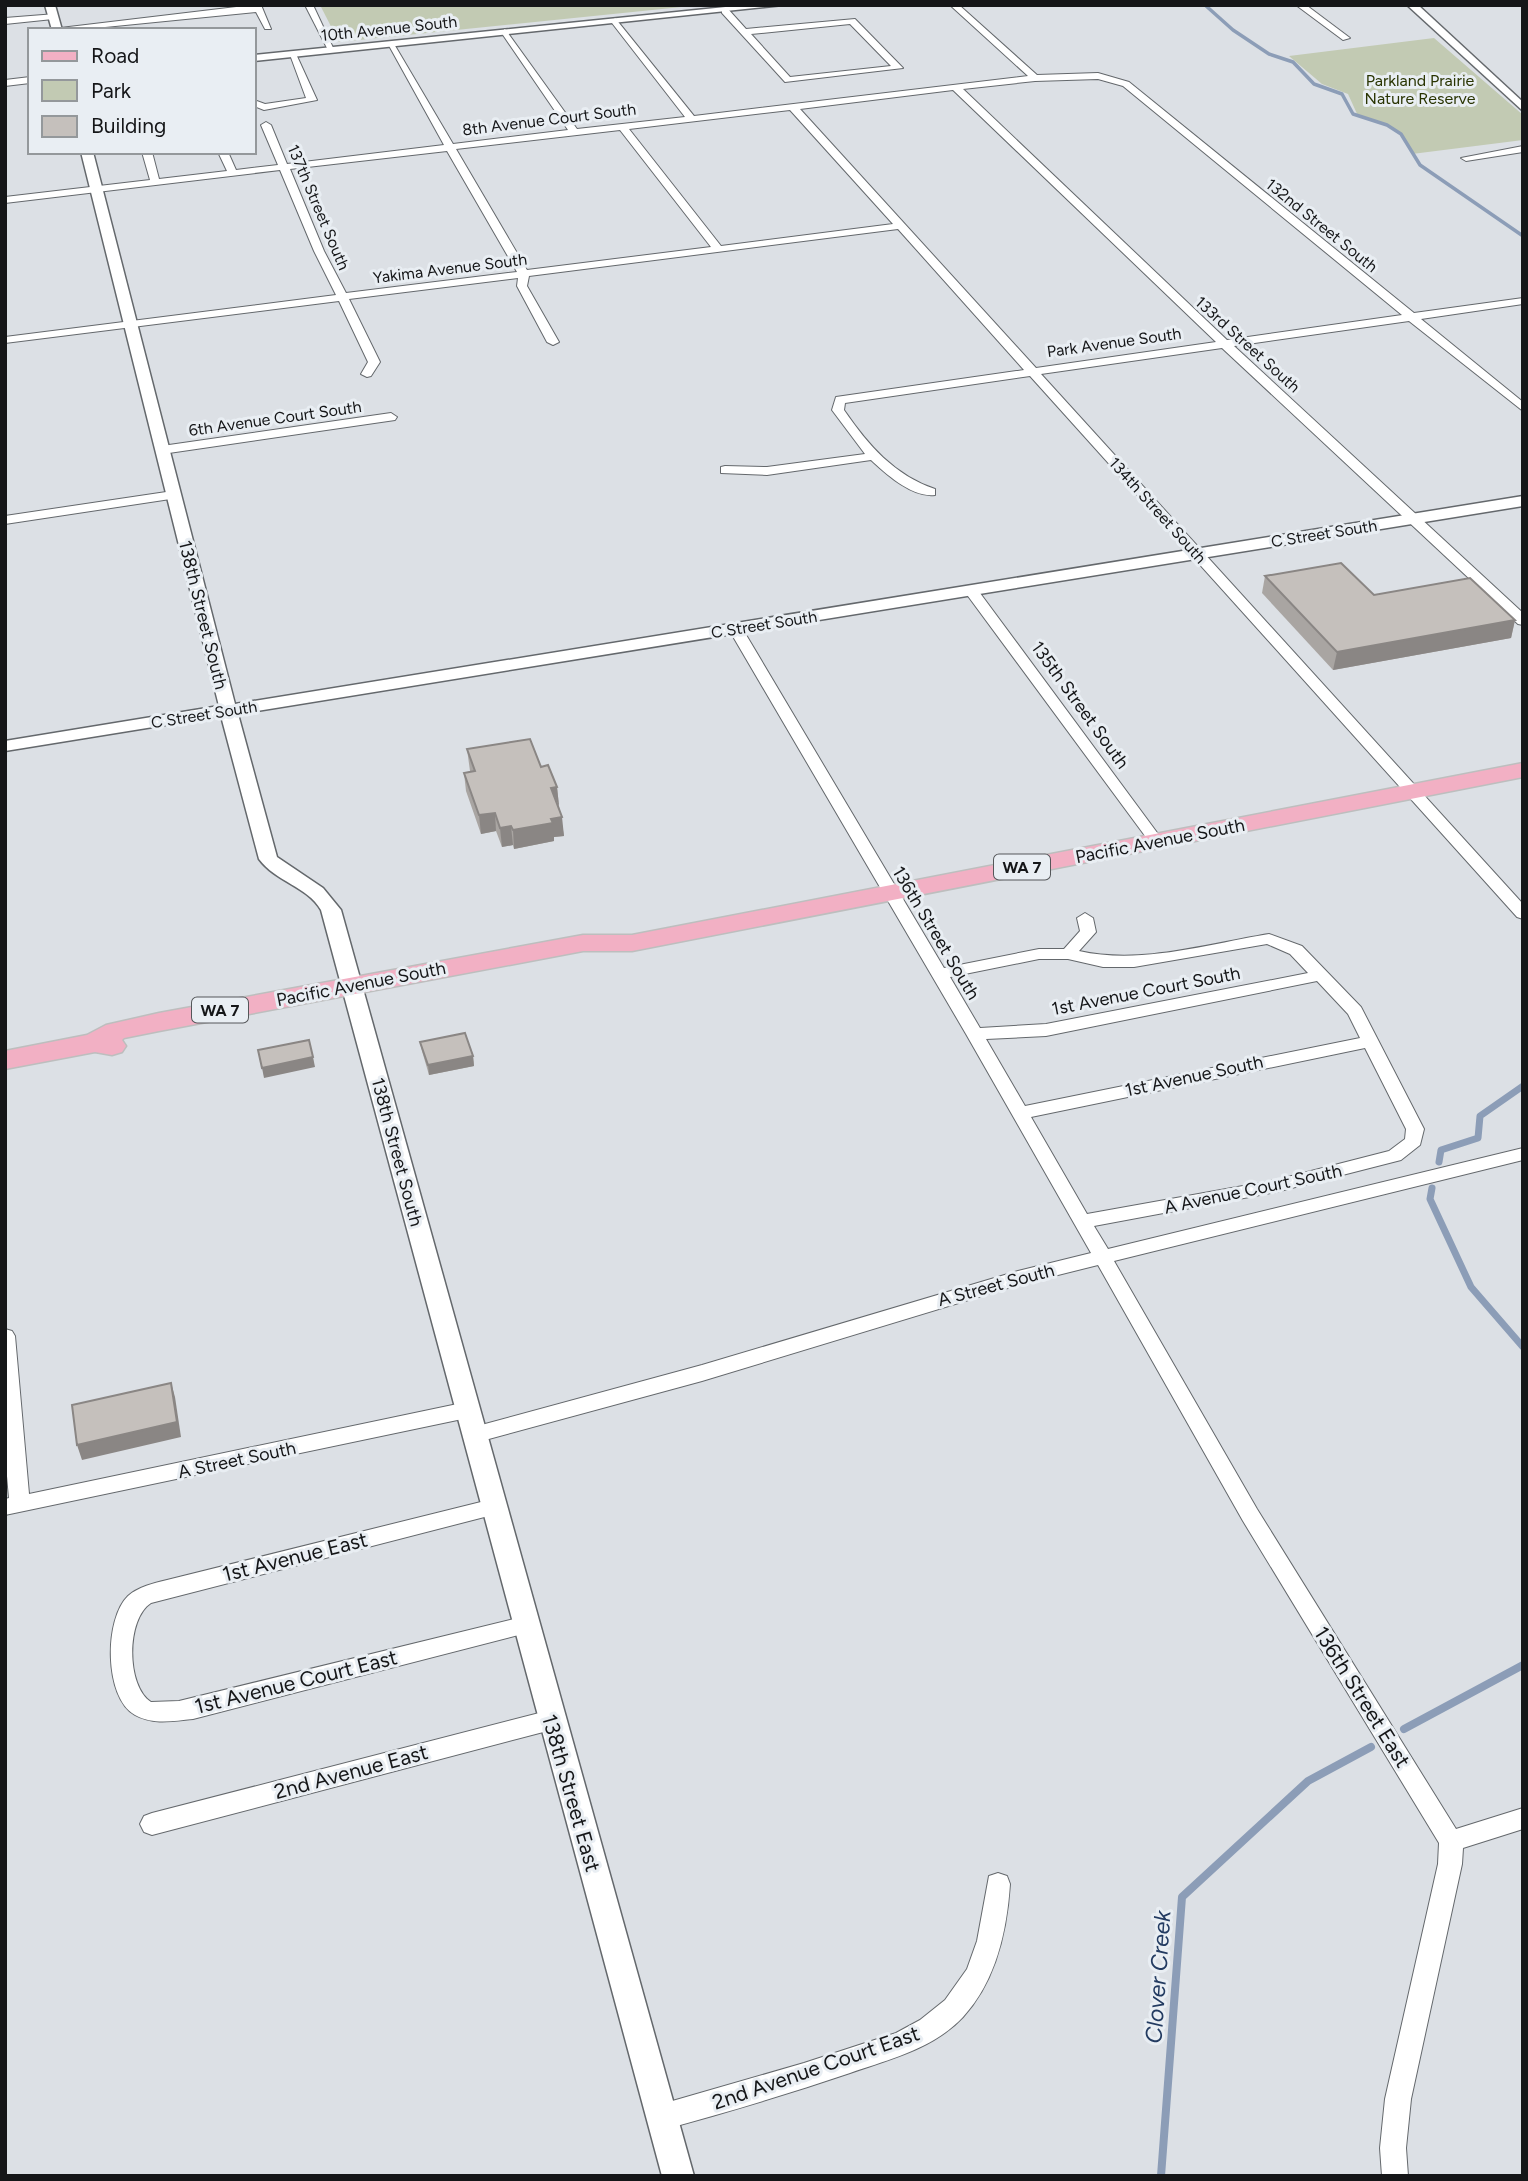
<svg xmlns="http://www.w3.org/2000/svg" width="1528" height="2181" font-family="Figtree,sans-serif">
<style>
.green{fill:#c2cab3}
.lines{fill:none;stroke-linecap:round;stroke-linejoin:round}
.stream-far2{stroke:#8c9db7;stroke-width:3.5}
.stream-far1{stroke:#8c9db7;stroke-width:7}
.stream{stroke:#8c9db7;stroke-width:8}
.minor-casing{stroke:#64686c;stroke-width:2}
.tertiary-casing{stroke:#64686c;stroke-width:3}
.primary-casing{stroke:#bdbebe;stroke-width:3}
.minor{fill:#fff;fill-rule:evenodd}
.tertiary{fill:#fff;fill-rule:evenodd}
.primary{fill:#f2b0c4;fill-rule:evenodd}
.wall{fill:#a9a5a2}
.shaded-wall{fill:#8a8684}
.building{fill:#c5c0bc;stroke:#8a8684;stroke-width:2}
.labels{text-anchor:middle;stroke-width:6;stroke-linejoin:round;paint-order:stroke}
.far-street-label{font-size:16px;fill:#151618;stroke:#e9eef3}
.far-park-label{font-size:16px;fill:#293402;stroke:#e9eef3}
.shield{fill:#e9eef3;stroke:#55575a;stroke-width:2}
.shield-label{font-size:16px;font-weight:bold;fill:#151618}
.street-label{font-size:18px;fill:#151618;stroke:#e9eef3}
.near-street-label{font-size:21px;fill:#151618;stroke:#e9eef3}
.near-water-label{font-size:23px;font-style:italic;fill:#233b61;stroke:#e9eef3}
</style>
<rect width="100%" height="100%" fill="#dce0e5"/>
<g class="green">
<path d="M320,5H701L339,42Z"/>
<path d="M1434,38L1523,115V140L1412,154L1401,134L1387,125L1358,116L1348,94L1322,84L1289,56Z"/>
</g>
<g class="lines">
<path class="stream-far2" d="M1205,5L1233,30L1269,54L1293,62L1314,84L1342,94L1353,114L1387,125L1401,134L1420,165L1523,236"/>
<g class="stream-far1">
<path d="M1439,1162L1441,1150L1478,1138L1480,1116L1523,1086"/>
<path d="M1432,1188L1430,1199L1471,1287L1523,1347"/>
</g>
<g class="stream">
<path d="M1404,1729L1523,1665"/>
<path d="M1161,2176L1182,1897L1308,1781L1371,1747"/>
</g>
<defs>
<g id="minor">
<path d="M253,5H261L271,29H265L256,12L75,30L52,29Z"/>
<path d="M305,5H313L335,52L328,50Z"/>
<path d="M950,5H959L1037,75L1098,73L1129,82L1414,313L1523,298V304L1421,319L1523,402V411L1409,321L1234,346L1523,613V625L1518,624L1222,348L1041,374L1523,904V919L1517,917L1030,376L845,403L844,410C868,445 894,475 935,489V495C913,498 887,475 871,460L767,475L721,473V467L725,466L767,467L865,454L832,410L836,397L1024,370L898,229L529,276L527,286L559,342L553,345L547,342L517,286L518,278L349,299L380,362L371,376L367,377L361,374L368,362L339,301L5,343V337L336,295L314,251L280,170L5,203V197L150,180L142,152H152L159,179L227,171L218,152H228L236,170L278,165L261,125L266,122L271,125L287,164L444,145L387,42L394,44L453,144L568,130L501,32L505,29L577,129L685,117L612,23L615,18L694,116L1028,76ZM1098,79L1123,86L1402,315L1227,340L963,89L1035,81ZM953,90L1216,342L1036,368L800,109ZM790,110L893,224L721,246L629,129ZM620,130L711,247L527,270L456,149ZM447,151L517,272L346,293L324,251L290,169Z"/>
<path d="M1296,5H1306L1350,38L1343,40Z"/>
<path d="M722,9H728L746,29L855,19L903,68L785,82L722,13ZM850,24L891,66L790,77L751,34Z"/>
<path d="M56,14L53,19L5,24V18Z"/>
<path d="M289,52L296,54L317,100L264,110L254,106V100L265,104L306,98Z"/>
<path d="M30,77V83L5,86V80Z"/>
<path d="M1523,146V152L1466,161L1461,158Z"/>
<path d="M391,413L397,417L395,420L162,454L156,450L162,446Z"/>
<path d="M173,491L179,495L177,498L5,524V516Z"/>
<path d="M972,588L977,589L1161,838L1164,841L1161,844H1151L965,592Z"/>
<path d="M735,624L742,628L944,968L1039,949H1064L1080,931L1077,918L1085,913L1093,918L1096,932L1079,951C1141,965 1208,944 1269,934L1302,946L1361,1007L1424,1129L1420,1145L1401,1160L1276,1192L1094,1226L1108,1249L1523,1148V1160L1114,1261L1257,1509L1456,1829L1523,1808V1829L1463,1848L1462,1864L1411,2099L1406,2148L1408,2176H1382L1380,2148L1385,2099L1438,1864L1439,1843L1243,1521L1098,1265L1018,1285L702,1381L474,1443L467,1441L464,1435L467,1429L474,1427L702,1365L1018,1271L1091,1253L966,1034L728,628ZM1267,944L1290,954L1308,973L1046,1024L980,1028L950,977L1039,959H1068L1103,967H1134ZM1317,981L1348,1014L1360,1038L1025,1106L986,1039L1046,1036ZM1365,1048L1406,1129L1405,1139L1389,1151L1276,1180L1087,1214L1031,1117Z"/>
<path d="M5,1329L12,1331L15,1336L29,1494L467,1402L474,1405L477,1410L474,1415L467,1418L5,1515V1499L9,1498L5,1454Z"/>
<path d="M493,1499L500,1501L503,1507L500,1513L151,1603C126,1619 126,1686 151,1702L179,1701L526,1616L534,1619L537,1625L534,1631L193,1719C173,1721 153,1725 135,1715C104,1698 104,1619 128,1596C138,1587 154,1583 167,1580Z"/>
<path d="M551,1710L559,1713L562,1720L559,1727L551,1730L152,1835L144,1832L140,1824L144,1816L152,1813Z"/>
<path d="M998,1873L1007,1876L1010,1884C1007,1931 996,1981 963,2017C933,2049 890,2059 850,2073C788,2094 725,2113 662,2130L653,2126L649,2117L653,2108L662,2104L804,2063L896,2033L920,2020L945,2000L967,1969L977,1941L989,1876Z"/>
</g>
<g id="tertiary">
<path d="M45,5H55L62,30H52Z"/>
<path d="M745,5H783L254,61V55Z"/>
<path d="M1407,5H1418L1523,102V111Z"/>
<path d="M81,152H93L235,704L1523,496V506L238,714L277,857L323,888L341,910L694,2176H662L321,910C307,886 276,882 259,859L221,716L5,751V741L219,706Z"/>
</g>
<path id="primary" d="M1523,763V777L632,951H583L159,1031L124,1038L122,1040L126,1046L122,1052L112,1055L95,1052L5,1069V1051L87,1035L106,1025L159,1013L583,935H632Z"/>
</defs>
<use href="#minor" class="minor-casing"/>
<use href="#tertiary" class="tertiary-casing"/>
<use href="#primary" class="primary-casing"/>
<use href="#minor" class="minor"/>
<use href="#tertiary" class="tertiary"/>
<use href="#primary" class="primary"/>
</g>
<g class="wall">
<path d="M1265,576L1374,595L1515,620L1511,638L1333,670L1262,593Z"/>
<path d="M467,749L541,767L557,787L559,806L564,836L554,837V841L514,849L513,845L502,847L496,831L481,834L466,791L464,773L470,771Z"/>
<path d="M420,1042L473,1056L474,1066L429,1075L422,1051Z"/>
</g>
<g class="shaded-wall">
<path d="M1515,620L1511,638L1333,670L1337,652Z"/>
<path d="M557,787L559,806L551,788Z"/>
<path d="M495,813L496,831L481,834L479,815Z"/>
<path d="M562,817L564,836L554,837V841L514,849L513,830L551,819Z"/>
<path d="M511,826L513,845L502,847L500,828Z"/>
<path d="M473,1056L474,1066L429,1075L428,1065Z"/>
<path d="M313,1057L315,1067L264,1078L262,1068Z"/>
<path d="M171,1383L175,1397L181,1437L82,1460L77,1445Z"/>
</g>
<g class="building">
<path d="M1341,563L1374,595L1470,578L1515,620L1337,652L1265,576Z"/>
<path d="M530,739L541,767L548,765L557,787L551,788L562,817L551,819L553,823L513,830L511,826L500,828L495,813L479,815L464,773L475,771L467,749Z"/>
<path d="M465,1033L473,1056L428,1065L420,1042Z"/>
<path d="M309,1040L313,1057L262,1068L258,1050Z"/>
<path d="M171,1383L177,1422L77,1445L72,1405Z"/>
</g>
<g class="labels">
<g class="far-street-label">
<text transform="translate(389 28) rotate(-6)" y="6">10th Avenue South</text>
<text transform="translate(549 119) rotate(-7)" y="6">8th Avenue Court South</text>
<text transform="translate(319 207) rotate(67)" y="6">137th Street South</text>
<text transform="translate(1322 225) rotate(39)" y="6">132nd Street South</text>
<text transform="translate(450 268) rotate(-7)" y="6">Yakima Avenue South</text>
<text transform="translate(1114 342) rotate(-8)" y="6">Park Avenue South</text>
<text transform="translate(1248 344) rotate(42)" y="6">133rd Street South</text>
<text transform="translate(275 418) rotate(-8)" y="6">6th Avenue Court South</text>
<text transform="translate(1158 510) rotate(48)" y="6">134th Street South</text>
<text transform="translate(1324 533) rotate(-9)" y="6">C Street South</text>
<text transform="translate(764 624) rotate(-9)" y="6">C Street South</text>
<text transform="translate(204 714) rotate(-9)" y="6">C Street South</text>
</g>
<g class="far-park-label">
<text x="1420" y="86">Parkland Prairie<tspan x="1420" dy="18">Nature Reserve</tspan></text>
</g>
<g class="shield">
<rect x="994" y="854.5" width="56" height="25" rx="5"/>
<rect x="192" y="997.5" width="56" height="25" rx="5"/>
</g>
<g class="shield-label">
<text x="1022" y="873">WA 7</text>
<text x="220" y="1016">WA 7</text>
</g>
<g class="street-label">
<text transform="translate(203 615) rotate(76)" y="6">138th Street South</text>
<text transform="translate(1080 705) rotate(54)" y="6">135th Street South</text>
<text transform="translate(1160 841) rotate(-11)" y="6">Pacific Avenue South</text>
<text transform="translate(936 933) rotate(59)" y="6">136th Street South</text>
<text transform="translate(361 984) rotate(-11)" y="6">Pacific Avenue South</text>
<text transform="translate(1146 991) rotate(-11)" y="6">1st Avenue Court South</text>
<text transform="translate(1194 1076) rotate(-12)" y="6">1st Avenue South</text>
<text transform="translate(397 1152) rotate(75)" y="6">138th Street South</text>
<text transform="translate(1253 1189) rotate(-12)" y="6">A Avenue Court South</text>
<text transform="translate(996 1285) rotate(-15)" y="6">A Street South</text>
<text transform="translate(237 1460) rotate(-12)" y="6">A Street South</text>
</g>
<g class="near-street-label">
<text transform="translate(295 1557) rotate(-14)" y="7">1st Avenue East</text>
<text transform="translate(296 1682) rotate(-14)" y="7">1st Avenue Court East</text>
<text transform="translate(1362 1697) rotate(58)" y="7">136th Street East</text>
<text transform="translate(351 1772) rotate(-15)" y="7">2nd Avenue East</text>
<text transform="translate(571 1793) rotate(74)" y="7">138th Street East</text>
<text transform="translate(816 2068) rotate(-19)" y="7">2nd Avenue Court East</text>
</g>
<g class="near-water-label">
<text transform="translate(1158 1977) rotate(-86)" y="8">Clover Creek</text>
</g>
</g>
<rect width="1528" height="2181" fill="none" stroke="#151618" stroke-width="14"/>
<rect x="28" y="28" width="228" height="126" fill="#e9eef3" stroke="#94989b" stroke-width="2"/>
<rect x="42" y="51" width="35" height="10" fill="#f2b0c4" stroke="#94989b" stroke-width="2"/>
<text x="91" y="63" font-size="21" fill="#151618">Road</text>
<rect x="42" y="80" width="35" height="21" fill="#c2cab3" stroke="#94989b" stroke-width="2"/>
<text x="91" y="98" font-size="21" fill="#151618">Park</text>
<rect x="42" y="116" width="35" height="21" fill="#c5c0bc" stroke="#94989b" stroke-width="2"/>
<text x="91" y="133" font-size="21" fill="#151618">Building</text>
</svg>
